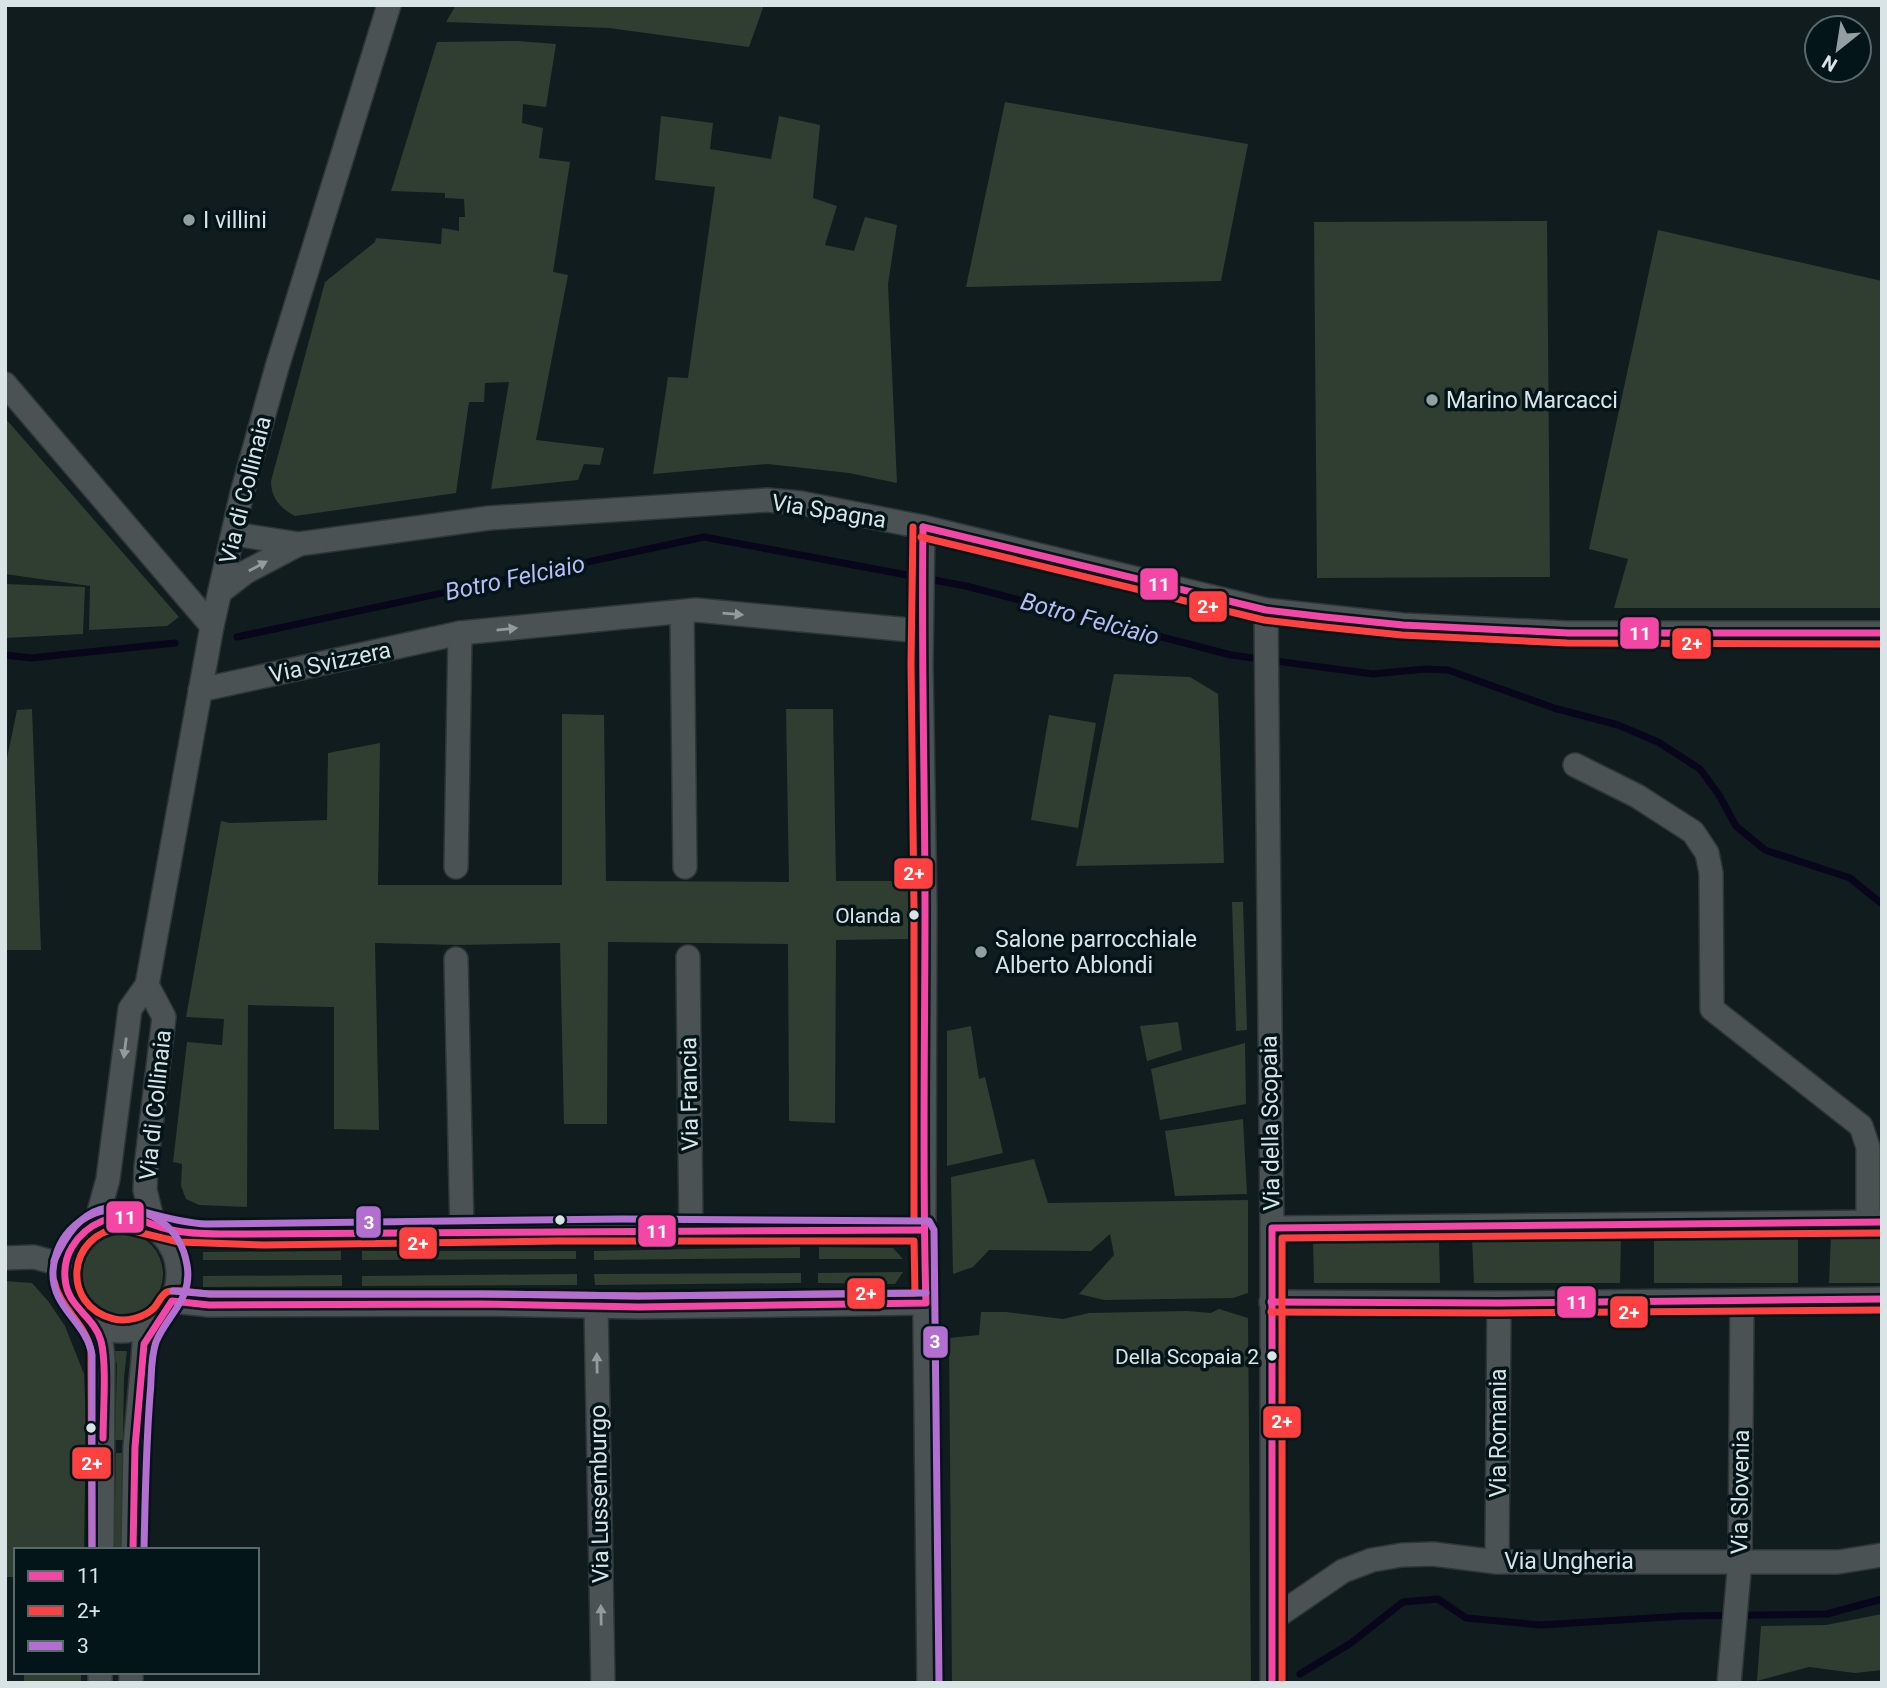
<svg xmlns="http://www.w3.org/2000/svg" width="1887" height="1688" font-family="Roboto,sans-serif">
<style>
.green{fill:#303d31}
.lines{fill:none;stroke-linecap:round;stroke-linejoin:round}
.stream{stroke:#07061a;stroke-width:7}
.minor-casing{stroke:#2f3638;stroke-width:26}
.minor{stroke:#4a5253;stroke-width:23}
.bus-1-casing{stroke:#041519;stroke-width:12}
.bus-2-casing{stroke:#041519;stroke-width:12}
.bus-3-casing{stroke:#041519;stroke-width:12}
.bus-1{stroke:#f346a5;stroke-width:7}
.bus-2{stroke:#ff4040;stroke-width:7}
.bus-3{stroke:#b36fd0;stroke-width:7}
.oneway{fill:#929b9d}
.poi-dot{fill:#939ea1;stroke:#041519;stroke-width:2.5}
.bus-dot{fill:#d9e4e7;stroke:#041519;stroke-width:2.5}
.labels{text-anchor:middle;stroke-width:7;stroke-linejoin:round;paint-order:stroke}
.bus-label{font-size:21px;fill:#d9e4e7;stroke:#041519;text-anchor:end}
.poi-label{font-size:23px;fill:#d9e4e7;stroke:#041519;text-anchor:start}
.street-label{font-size:23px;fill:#d9e4e7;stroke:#041519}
.water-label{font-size:24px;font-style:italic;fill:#b9bbf3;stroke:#041519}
.line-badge{stroke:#041519;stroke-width:2.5}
.badge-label{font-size:19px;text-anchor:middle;font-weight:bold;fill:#fff}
</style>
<rect width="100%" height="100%" fill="#111c1e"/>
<g class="green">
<path d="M456,5H764L749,47L609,28L446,22Z"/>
<path d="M517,41L556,44L546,107L523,104L522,123L543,128L539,158L570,162L553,272L568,275L536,440L604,448L600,465L584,464L578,480L491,489L509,382L485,383L484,402H469L456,493L295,516C280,508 271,498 271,481L325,282L375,242L376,238L441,244L442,228L459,231V217H465L464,199L445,198V193L391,191L437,42Z"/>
<path d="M1005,102L1248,144L1221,281L966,287Z"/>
<path d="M661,116L713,123L710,149L771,159L779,116L820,125L813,198L837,206L825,245L854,251L865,217L897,225L888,284L897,483L849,473L768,464L653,474L668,377L688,378L715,187L655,180Z"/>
<path d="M1547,221L1550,577L1317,578L1314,222Z"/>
<path d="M1658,230L1882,281V608H1614L1628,559L1589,549Z"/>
<path d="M5,418L179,617L167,626L89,630L90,586L5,574Z"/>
<path d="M5,584L85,587L83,634L5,638Z"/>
<path d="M1114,674L1190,677L1218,694L1224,863L1076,866Z"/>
<path d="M32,709L41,950H5V768L17,710Z"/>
<path d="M786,709H833L836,881H909L908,939L836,940L835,1123L789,1121L788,944L608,942L607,1124H564L560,943L457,945L375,943L379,1130L334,1129V1007L248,1005L247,1207L199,1205L186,1199L181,1186L182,1164L173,1162L187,1042L222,1045L224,1019L186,1017L221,821L230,823L327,820L328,753L380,743L378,885H562V714L604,715L606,881L789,882Z"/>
<path d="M1049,715L1096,723L1078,828L1031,820Z"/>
<path d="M1232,902H1243L1247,1030L1236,1031Z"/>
<path d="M1178,1022L1182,1050L1147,1061L1140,1026Z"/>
<path d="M971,1026L979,1079L985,1077L1003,1153L947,1166V1031Z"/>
<path d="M1245,1043L1246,1104L1160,1120L1151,1069Z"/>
<path d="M1243,1119L1247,1194L1175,1196L1165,1131Z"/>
<path d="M1034,1159L1048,1203L1248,1200V1293L1233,1298L1104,1300L1079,1294L1114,1255L1110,1234L1091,1251L989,1250L973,1267L953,1274L951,1177Z"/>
<circle cx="121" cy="1274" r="42"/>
<path d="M1831,1236H1882V1283H1829Z"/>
<path d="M1621,1237L1620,1283H1474L1472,1238Z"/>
<rect x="1654" y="1237" width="144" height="46"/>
<path d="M1439,1238L1440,1283H1314L1313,1239Z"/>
<path d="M800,1247V1258L594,1260V1251Z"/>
<path d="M819,1247L893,1248L903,1259H819Z"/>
<path d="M341,1251V1260H203V1252Z"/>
<path d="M362,1251H576V1259L362,1260Z"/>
<path d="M903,1272L895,1284L818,1283V1273Z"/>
<path d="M801,1273V1283L595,1285L594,1274Z"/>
<path d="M577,1274V1285L362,1286V1276Z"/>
<path d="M342,1275V1286L203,1287V1276Z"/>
<path d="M5,1281L32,1283L48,1301L65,1326L84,1374L86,1418L84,1550H16V1577H5Z"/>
<path d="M1219,1309L1248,1318L1251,1683H952L949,1338L979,1335L981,1312H1006L1063,1319L1089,1313L1187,1311L1211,1313Z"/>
<path d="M114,1351H127L124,1377L123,1440H115L117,1365Z"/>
<path d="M116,1453H123L122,1550H114Z"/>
<path d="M1882,1614V1670L1855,1673L1809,1667L1757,1681L1761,1626L1826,1625Z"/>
<rect x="24" y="1672" width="57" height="11"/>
</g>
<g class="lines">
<g class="stream">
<path d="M237,637L704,537L966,586L1231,655L1373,674L1425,669L1448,670L1554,708L1618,725L1658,742L1700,769L1719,795L1736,826L1765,850L1850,878L1882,904"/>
<path d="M5,655L31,658L175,643"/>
<path d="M1300,1674L1351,1643L1403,1602L1438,1599L1466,1618L1541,1625L1683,1616L1827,1614L1882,1599"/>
</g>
<defs>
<g id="minor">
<path d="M5,384L212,626"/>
<path d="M923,527L921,663L925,908L924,1230L929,1683"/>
<path d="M234,534L299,544L489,518L767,500L801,503L923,527L1266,610L1403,625L1568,633H1882"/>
<path d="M220,592L246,572L299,544"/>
<path d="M1266,610L1272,1228V1683"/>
<path d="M682,612L685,867"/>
<path d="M200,690L460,633L696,610L921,631"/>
<path d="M1575,765L1637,796L1693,832L1707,853L1711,873L1712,1009L1861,1126L1868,1147V1222"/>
<path d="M456,867L460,633"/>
<path d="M688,957L691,1231"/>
<path d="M456,959L462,1233"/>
<path d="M147,985L164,1017L146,1167L145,1190L154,1227"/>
<circle cx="121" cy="1274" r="57"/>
<path d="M96,1223L108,1179L130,1009L147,985L212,626L242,493L277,367L389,5"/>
<path d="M154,1227L180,1232L241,1234L462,1233L578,1230H924"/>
<path d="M1272,1228L1882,1222"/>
<path d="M5,1258L34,1257L64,1265"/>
<path d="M172,1301L209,1305L482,1304L639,1307L926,1303"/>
<path d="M1271,1302L1499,1303L1882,1299"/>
<path d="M596,1306L603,1683"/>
<path d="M91,1321L101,1341L103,1359L102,1550"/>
<path d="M133,1550L135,1447L143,1359L144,1344L157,1321"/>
<path d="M1497,1562L1499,1303"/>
<path d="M1273,1619L1343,1571L1372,1560L1402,1555L1433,1554L1497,1562H1838L1882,1555"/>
<path d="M100,1683V1672"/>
<path d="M131,1683V1672"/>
<path d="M1729,1683L1740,1561L1742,1301"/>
</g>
</defs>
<use href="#minor" class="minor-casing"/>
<use href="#minor" class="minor"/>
<defs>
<g id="bus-1">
<path d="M923,527L1266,610L1325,617L1403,625L1568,633H1882"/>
<path d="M1271,1302L1499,1303L1882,1299"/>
<path d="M103,1438C103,1413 107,1364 101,1341C93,1314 67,1308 65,1278C64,1266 66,1257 72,1247C86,1224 115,1210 141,1220C153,1225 163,1229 177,1231C199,1235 224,1234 246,1234C472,1233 698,1230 924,1230"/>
<path d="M133,1550L135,1447L144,1344L172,1301L209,1305L482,1304L639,1307L926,1303C922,1172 925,1041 925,910C925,782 921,655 923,527"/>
<path d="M1272,1683V1228L1882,1222"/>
</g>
<g id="bus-2">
<path d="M913,527L911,663L914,908V1220"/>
<path d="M921,537L1264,620L1324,627L1402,635L1567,643L1882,644"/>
<path d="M121,1228L179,1242L264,1245L557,1241H914L915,1293L639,1296L482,1294H210C201,1294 174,1288 167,1292C161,1295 158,1304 154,1308C144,1318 126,1322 114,1319C60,1306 67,1233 121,1228Z"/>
<path d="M54,1281C60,1309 86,1323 91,1351L92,1550"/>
<path d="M1271,1312L1499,1313L1882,1310"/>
<path d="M1282,1683V1238L1882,1233"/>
</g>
<g id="bus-3">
<path d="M54,1261C95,1171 137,1221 206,1224L622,1219L929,1221L934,1230L939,1683"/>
<path d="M173,1291L210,1294H482L639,1296L926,1293"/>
<path d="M92,1550V1355C87,1322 51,1308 53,1271C59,1192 174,1186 187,1265C193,1299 167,1315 156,1342C150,1359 152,1378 150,1395C146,1447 145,1498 144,1550"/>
</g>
</defs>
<use href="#bus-1" class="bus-1-casing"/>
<use href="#bus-2" class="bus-2-casing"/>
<use href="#bus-3" class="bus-3-casing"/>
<use href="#bus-1" class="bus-1"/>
<use href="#bus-2" class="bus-2"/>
<use href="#bus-3" class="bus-3"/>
</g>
<defs><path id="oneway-solid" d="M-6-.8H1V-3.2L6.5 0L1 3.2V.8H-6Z" transform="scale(1.75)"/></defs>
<g class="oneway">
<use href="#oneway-solid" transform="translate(258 566) rotate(-28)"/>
<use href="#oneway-solid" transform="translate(733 614) rotate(5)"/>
<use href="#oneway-solid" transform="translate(507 629) rotate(-6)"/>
<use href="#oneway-solid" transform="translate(125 1048) rotate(97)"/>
<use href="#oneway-solid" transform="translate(597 1363) rotate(-91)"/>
<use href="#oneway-solid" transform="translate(601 1615) rotate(-91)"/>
</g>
<g class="poi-dot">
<circle cx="189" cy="220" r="7"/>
<circle cx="1432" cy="400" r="7"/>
<circle cx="981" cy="952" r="7"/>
</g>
<g class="bus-dot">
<circle cx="914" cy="915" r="6"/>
<circle cx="560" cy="1220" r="6"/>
<circle cx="1272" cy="1356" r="6"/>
<circle cx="91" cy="1428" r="6"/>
</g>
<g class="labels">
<g class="bus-label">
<text x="901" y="923">Olanda</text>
<text x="1259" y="1364">Della Scopaia 2</text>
</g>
<g class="poi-label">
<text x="203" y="228">I villini</text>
<text x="1446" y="408">Marino Marcacci</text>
<text x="995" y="947">Salone parrocchiale<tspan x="995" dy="26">Alberto Ablondi</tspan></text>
</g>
<g class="street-label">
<text transform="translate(245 490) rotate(-76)" y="8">Via di Collinaia</text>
<text transform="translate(829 511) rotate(9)" y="8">Via Spagna</text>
<text transform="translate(330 662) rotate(-12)" y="8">Via Svizzera</text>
<text transform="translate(689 1094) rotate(-91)" y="8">Via Francia</text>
<text transform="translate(155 1105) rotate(-84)" y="8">Via di Collinaia</text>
<text transform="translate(1270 1123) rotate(-91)" y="8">Via della Scopaia</text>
<text transform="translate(1498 1433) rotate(-90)" y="8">Via Romania</text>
<text transform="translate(1740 1492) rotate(-89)" y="8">Via Slovenia</text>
<text transform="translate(599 1494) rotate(-91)" y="8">Via Lussemburgo</text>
<text x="1569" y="1569">Via Ungheria</text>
</g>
<g class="water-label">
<text transform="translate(515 578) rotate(-12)" y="8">Botro Felciaio</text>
<text transform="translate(1090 619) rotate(15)" y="8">Botro Felciaio</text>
</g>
</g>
<g class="line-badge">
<rect x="1139" y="567" width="40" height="34" rx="7" fill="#f346a5"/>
<rect x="1188" y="590" width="40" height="33" rx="7" fill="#ff4040"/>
<rect x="1619" y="616" width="41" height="34" rx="7" fill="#f346a5"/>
<rect x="1671" y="627" width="41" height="33" rx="7" fill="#ff4040"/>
<rect x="893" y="857" width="41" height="33" rx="7" fill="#ff4040"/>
<rect x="105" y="1200" width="40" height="34" rx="7" fill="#f346a5"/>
<rect x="355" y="1205" width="27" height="34" rx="7" fill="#b36fd0"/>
<rect x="637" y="1214" width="40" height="34" rx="7" fill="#f346a5"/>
<rect x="398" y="1226" width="40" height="34" rx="7" fill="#ff4040"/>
<rect x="846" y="1277" width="40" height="33" rx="7" fill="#ff4040"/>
<rect x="1556" y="1285" width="41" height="34" rx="7" fill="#f346a5"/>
<rect x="1609" y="1295" width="40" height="34" rx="7" fill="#ff4040"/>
<rect x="922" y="1325" width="27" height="34" rx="7" fill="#b36fd0"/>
<rect x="1262" y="1405" width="40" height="34" rx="7" fill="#ff4040"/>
<rect x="71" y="1446" width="41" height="34" rx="7" fill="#ff4040"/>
</g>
<g class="badge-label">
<text x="1159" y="591">11</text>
<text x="1208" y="613">2+</text>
<text x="1640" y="640">11</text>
<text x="1692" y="650">2+</text>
<text x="914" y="880">2+</text>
<text x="125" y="1224">11</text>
<text x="369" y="1229">3</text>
<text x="657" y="1238">11</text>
<text x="418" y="1250">2+</text>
<text x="866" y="1300">2+</text>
<text x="1577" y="1309">11</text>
<text x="1629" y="1319">2+</text>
<text x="935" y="1348">3</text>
<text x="1282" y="1428">2+</text>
<text x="92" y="1470">2+</text>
</g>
<rect width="1887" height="1688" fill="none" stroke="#d9e4e7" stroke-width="14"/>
<rect x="14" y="1548" width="245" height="126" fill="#041519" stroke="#59686b" stroke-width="2"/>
<rect x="28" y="1571" width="35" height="10" fill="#f346a5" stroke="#59686b" stroke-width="2"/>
<text x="77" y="1583" font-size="21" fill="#d9e4e7">11</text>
<rect x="28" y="1606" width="35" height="10" fill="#ff4040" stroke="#59686b" stroke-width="2"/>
<text x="77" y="1618" font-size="21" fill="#d9e4e7">2+</text>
<rect x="28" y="1641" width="35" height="10" fill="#b36fd0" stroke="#59686b" stroke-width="2"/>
<text x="77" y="1653" font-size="21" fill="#d9e4e7">3</text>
<g transform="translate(1838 49) rotate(210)"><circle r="33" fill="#041519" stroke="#59686b" stroke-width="2"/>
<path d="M0-5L12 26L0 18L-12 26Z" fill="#939ea1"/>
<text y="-10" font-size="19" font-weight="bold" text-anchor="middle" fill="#d9e4e7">N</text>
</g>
</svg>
